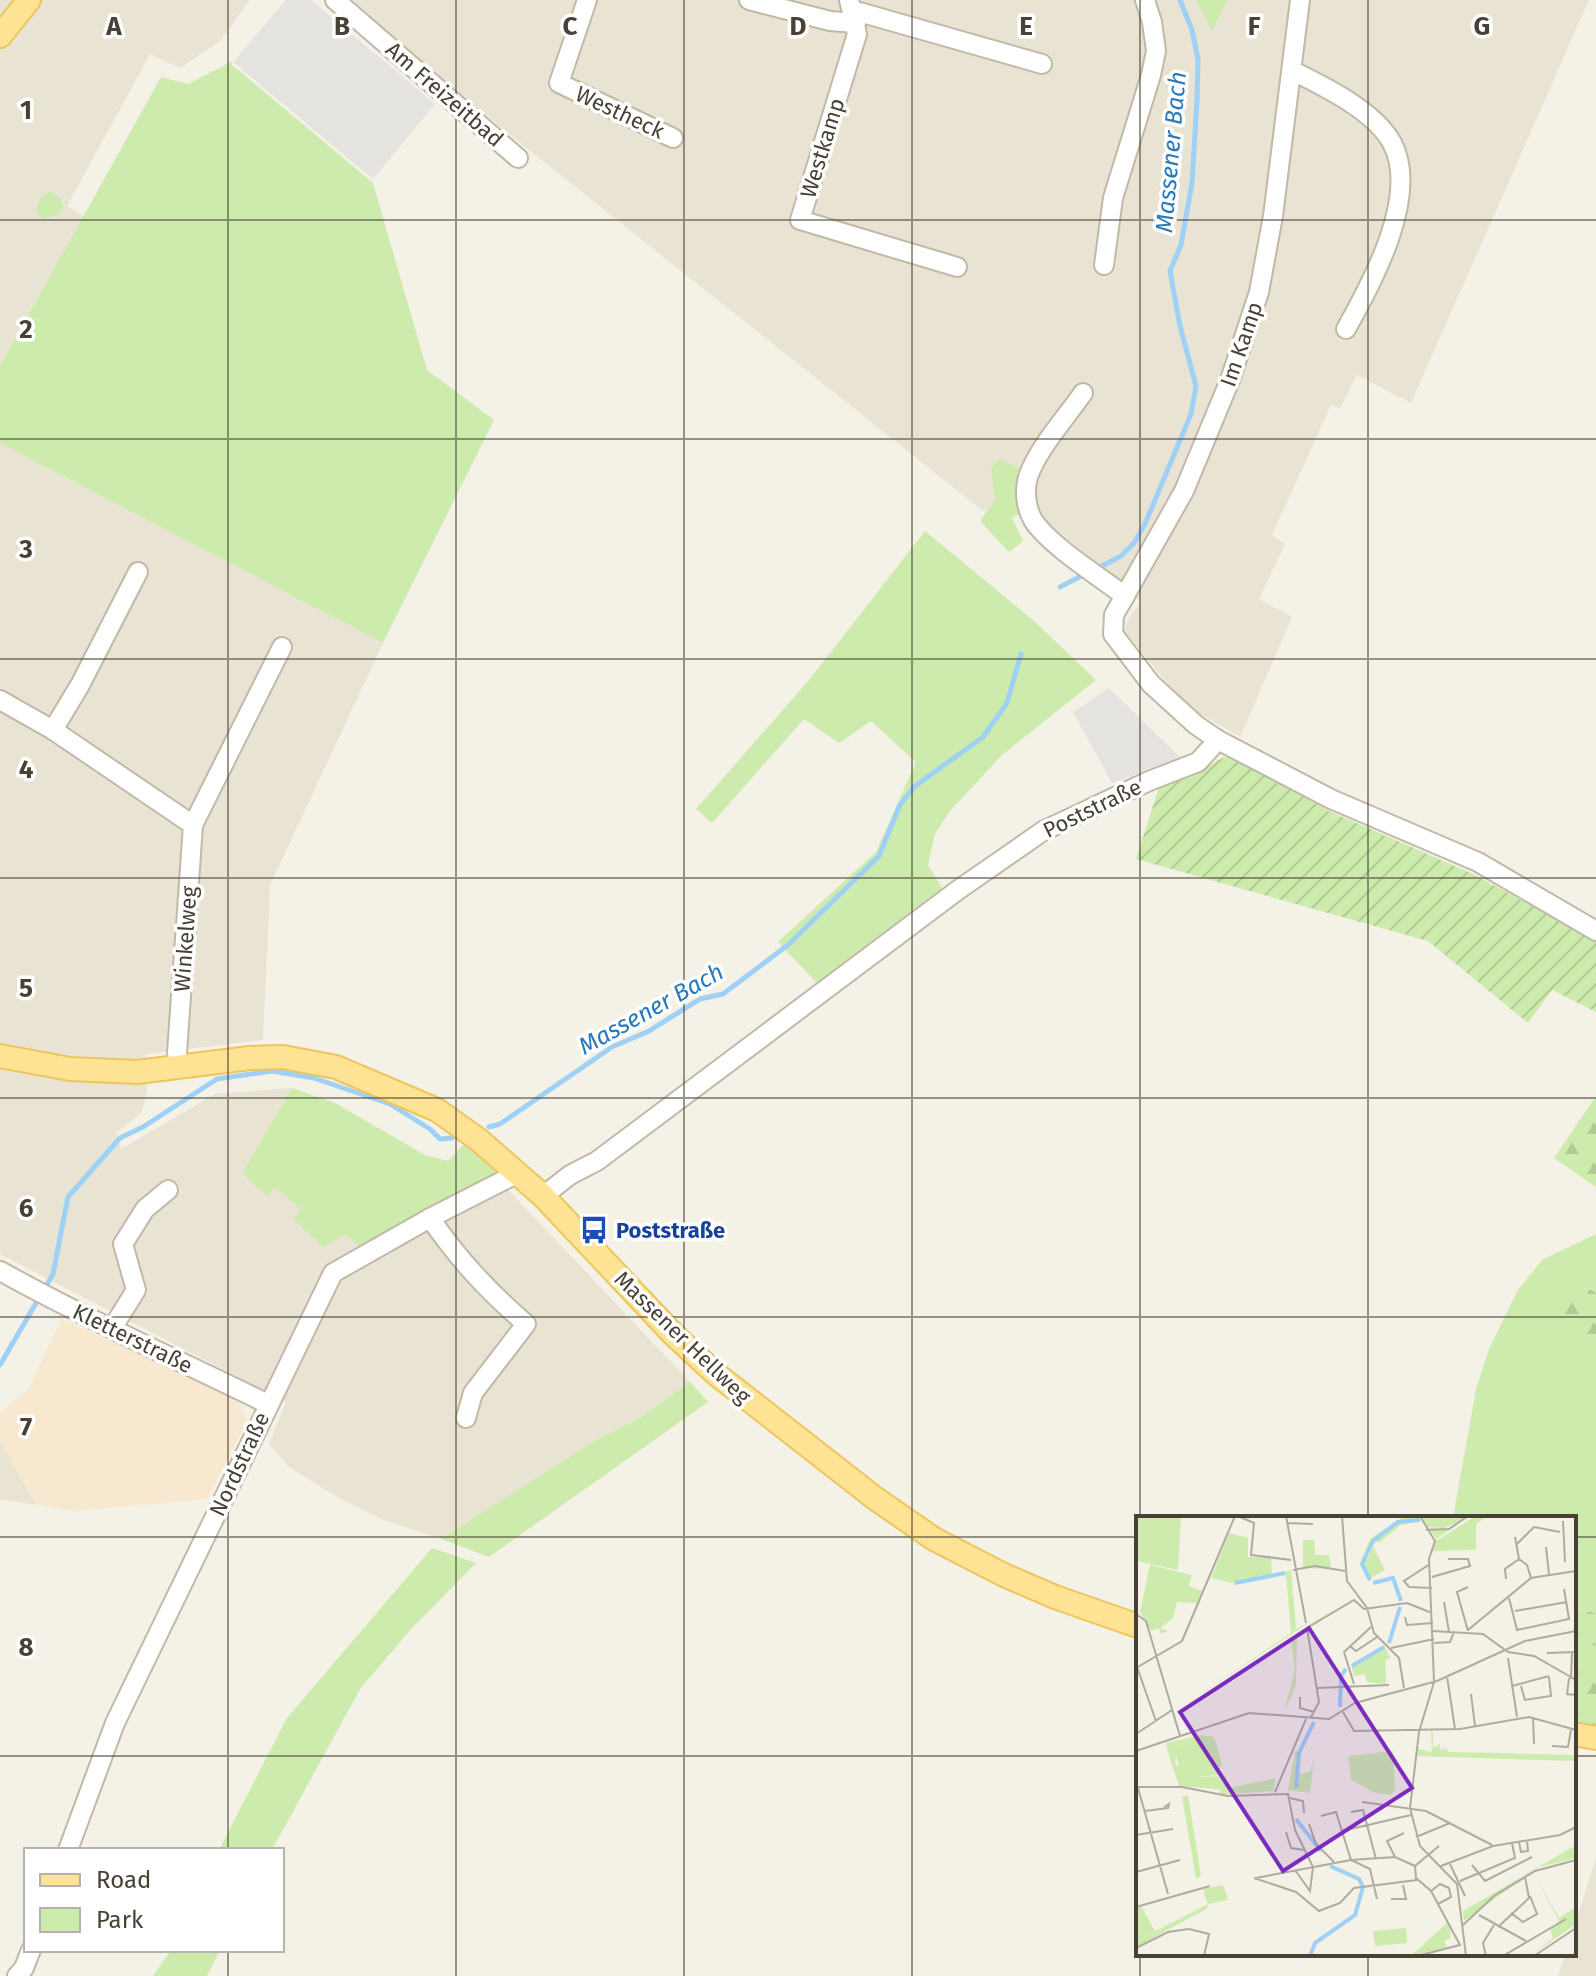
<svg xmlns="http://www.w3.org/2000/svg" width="1596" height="1976" font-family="'Fira Sans',sans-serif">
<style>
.residential{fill:#e9e3d4}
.commercial{fill:#f8e8d0}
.green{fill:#cdebac}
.forest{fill:url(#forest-firs)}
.garden{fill:url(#garden-furrows)}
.parking{fill:#e5e3df}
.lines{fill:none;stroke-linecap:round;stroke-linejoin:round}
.stream{stroke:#9fd0f5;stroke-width:5}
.minor-casing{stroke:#c1b9a8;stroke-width:22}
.major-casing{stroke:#ecc55d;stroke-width:26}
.minor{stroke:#fff;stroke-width:18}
.major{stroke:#ffe395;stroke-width:22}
.grid{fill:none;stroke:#484135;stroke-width:2;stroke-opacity:0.55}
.labels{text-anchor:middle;stroke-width:7;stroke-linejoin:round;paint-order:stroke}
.street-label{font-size:22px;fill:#484135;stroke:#fff}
.transit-label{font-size:22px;font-weight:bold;fill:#164399;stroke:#fff;text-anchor:start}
.water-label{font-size:24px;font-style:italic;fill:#2779bb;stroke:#fff}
.inset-river{fill:none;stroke:#9fd0f5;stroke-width:4}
.inset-road{fill:none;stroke:#afab9f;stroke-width:2}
.view{fill:#7b2cbf;fill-opacity:0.15;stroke:#7b2cbf;stroke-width:4}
.inset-edge{fill:none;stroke:#484135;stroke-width:4}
.grid-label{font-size:26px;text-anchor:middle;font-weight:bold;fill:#484135;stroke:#fff;stroke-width:7;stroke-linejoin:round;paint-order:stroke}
</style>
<defs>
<pattern id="forest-firs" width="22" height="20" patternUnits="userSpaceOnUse" patternTransform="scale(2)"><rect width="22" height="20" fill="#cdebac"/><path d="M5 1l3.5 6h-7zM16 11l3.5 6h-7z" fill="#b2cb95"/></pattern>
<pattern id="garden-furrows" width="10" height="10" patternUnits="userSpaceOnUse" patternTransform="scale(2)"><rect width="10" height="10" fill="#cdebac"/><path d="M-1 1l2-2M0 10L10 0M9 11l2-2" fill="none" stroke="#b2cb95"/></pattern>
</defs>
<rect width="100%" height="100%" fill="#f4f1e6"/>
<g class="residential">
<path d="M0,0H250L220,41L180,68L150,54L67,206L84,216L0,366Z"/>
<path d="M346,0H1589L1411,403L1357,375L1340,408L1331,405L1272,535L1285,544L1259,599L1292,617L1240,737L1197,712L1171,688L1124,630L1129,618L1141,602L1044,519L1033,503L983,511L529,150Z"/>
<path d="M0,443L383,643L270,885L263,1040L146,1054L147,1089L142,1112L116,1133L121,1149L215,1094L292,1088L242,1173L275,1186L301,1210L293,1219L324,1248L345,1234L495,1176L690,1382L641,1417L594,1441L441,1539L384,1520L341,1499L289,1467L269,1444L286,1402L0,1254Z"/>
<path d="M0,1440L28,1491L38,1505L0,1499Z"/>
<path d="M1596,1858V1976H1558L1565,1954H1574V1927Z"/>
</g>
<path class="commercial" d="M61,1319L227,1394L240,1403L247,1421L207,1499L72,1511L38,1505L28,1491L0,1440V1414L29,1388Z"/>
<g class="green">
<path d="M1196,0H1227L1212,31Z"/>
<path d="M233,61L231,64L373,183L427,370L494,420L383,643L0,443V366L161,77L188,84Z"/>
<path d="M49,191L61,199L63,208L59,214L43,219L36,213L39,200Z"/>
<path d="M999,459L1022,470L1021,513L1012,518L1023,541L1009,552L980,521L995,500L991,468Z"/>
<path d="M925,531L1034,621L1096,680L1002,755L950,811L935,834L928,865L942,888L817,983L778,942L876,852L916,762L871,721L839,743L804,719L712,823L696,809L809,680Z"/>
<path d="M292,1088L335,1103L425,1155L448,1161L465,1143L494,1166L495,1176L362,1249L345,1234L324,1248L293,1219L301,1210L275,1187L267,1196L242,1173Z"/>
<path d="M1596,1234V1293C1586,1286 1576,1287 1564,1290L1593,1342L1596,1340V1614L1574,1606V1518H1453L1476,1389L1489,1349L1518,1290L1542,1260Z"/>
<path d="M690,1382L708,1402L489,1557L441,1539L594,1441L641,1417Z"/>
<path d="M432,1548L476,1563L412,1628L360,1689L272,1850H219L287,1718Z"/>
<path d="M1574,1641L1596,1646V1669L1574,1663Z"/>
<path d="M171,1950H220L207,1976H153Z"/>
</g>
<g class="forest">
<path d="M1596,1096V1187L1554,1158Z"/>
<path d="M1575,1287L1590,1289L1596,1293V1340L1594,1342H1565L1557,1332L1558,1299L1564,1290Z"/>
<path d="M1574,1606L1596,1614V1646L1574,1641Z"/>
<path d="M1574,1663L1596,1669V1728L1574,1724Z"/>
</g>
<path class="garden" d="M1224,757L1239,759L1329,811L1473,874L1596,941V1012L1552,990L1528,1023L1428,941L1136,859L1159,787L1190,777Z"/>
<g class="parking">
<path d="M286,0H311L435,104L373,179L233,62Z"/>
<path d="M1109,688L1180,757L1112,783L1073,712Z"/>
</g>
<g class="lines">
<g class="stream">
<path d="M1096,569L1121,556L1134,543L1145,524L1191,414L1196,386L1180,326L1170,271L1181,245L1192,183L1197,100L1198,59L1192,30L1180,0"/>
<path d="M1060,587L1087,573"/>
<path d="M489,1127L500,1124L612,1047L649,1031L700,999L723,994L788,945L879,856L900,805L915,786L983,737L1007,703L1021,654"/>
<path d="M0,1365L53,1274L68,1197L120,1138L143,1127L217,1079L272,1071L314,1078L390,1104L430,1129L440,1139L452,1138"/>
</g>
<defs>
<g id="minor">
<path d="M335,0L518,158"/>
<path d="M587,0L559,83L673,138"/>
<path d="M749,0L830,21L856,23"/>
<path d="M849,0L857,34L800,220L957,267"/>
<path d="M1300,0L1273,216L1259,292L1230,380L1184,491L1114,615L1113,634L1151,684L1196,725L1218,740L1331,799L1478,862L1596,931"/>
<path d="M852,10L1042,64"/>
<path d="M1293,71C1325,87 1375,111 1392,143C1420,195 1372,283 1346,329"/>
<path d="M1104,265L1113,198L1151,75L1156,51L1152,22L1145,0"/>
<path d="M1083,393C1065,419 1038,448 1028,477C1024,491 1026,508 1033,520C1049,545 1100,577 1125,596"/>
<path d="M0,700L53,730L193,825L177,1053"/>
<path d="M53,730L80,685L138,572"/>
<path d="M193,825L282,647"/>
<path d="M543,1196L570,1175L597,1161L958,890L1043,831L1149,781L1198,762L1218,740"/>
<path d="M430,1218C459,1260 488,1291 526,1324L473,1393L466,1418"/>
<path d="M0,1271C87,1319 178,1360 268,1404"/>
<path d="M113,1327L136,1290L123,1244L145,1209L168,1190"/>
<path d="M68,1850L115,1723L333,1273L430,1218L518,1173"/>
<path d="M17,1976L24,1968L31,1950"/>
</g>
<g id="major">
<path d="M0,36L29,0"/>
<path d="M0,1056L70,1069L137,1072L250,1058L283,1057L336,1067L437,1110L479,1140L543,1196L673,1334L716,1374L876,1499L934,1539L1004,1575L1055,1597L1138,1626"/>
<path d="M1574,1734L1596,1738"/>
</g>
</defs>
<use href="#minor" class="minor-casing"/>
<use href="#major" class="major-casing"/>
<use href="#minor" class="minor"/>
<use href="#major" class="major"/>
</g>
<path class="grid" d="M228,0V1850M456,0V1976M684,0V1976M912,0V1976M1140,0V1518M1368,0V1518M0,220H1596M0,439H1596M0,659H1596M0,878H1596M0,1098H1596M0,1317H1596M0,1537H1138M1574,1537H1596M0,1756H1138M1574,1756H1596M228,1950V1976M1140,1954V1976M1368,1954V1976"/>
<defs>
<symbol id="bus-bare" viewBox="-9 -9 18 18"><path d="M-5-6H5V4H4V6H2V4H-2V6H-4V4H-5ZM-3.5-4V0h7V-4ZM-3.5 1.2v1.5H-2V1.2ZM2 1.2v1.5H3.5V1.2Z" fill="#1a4fb4" stroke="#fff" stroke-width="2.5" paint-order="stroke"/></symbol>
</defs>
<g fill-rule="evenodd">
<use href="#bus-bare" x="574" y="1210" width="40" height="40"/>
</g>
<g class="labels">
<g class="street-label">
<text transform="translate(445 94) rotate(41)" y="8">Am Freizeitbad</text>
<text transform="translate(620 112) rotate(25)" y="8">Westheck</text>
<text transform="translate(822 148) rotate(-73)" y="8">Westkamp</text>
<text transform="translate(1241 344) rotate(-71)" y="8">Im Kamp</text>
<text transform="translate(1092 808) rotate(-26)" y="8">Poststraße</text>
<text transform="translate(185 939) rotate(-86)" y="8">Winkelweg</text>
<text transform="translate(683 1337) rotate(44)" y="8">Massener Hellweg</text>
<text transform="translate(133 1338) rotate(26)" y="8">Kletterstraße</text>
<text transform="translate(239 1464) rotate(-65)" y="8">Nordstraße</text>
</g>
<g class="transit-label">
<text x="616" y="1238">Poststraße</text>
</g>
<g class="water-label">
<text transform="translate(1171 152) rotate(-85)" y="8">Massener Bach</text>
<text transform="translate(651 1009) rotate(-29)" y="8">Massener Bach</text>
</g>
</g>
<g transform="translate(1136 1516)">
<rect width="440" height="440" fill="#f4f1e6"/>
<path d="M268,0H283L284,5L265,9L243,27L239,25L231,40L233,64L225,45L234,23ZM291,0L331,2L334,0L300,23L294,12L312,13L326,4L308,12L291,11L286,3ZM340,0H351L340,8V34L297,35L300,25ZM93,17L112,22V41H135L136,59L155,54L160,113L174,106L39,195L155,117L150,58L101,68L75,62ZM167,24H178L179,39H193L195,53L167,52ZM14,49L56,59L53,70L66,75L61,87L41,86L37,102L24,112L32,115L25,118L23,112L15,115L4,96ZM199,92L161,119L160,169L148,196L159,154L155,122L60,185ZM248,129L254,142L249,144L250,168L231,166L229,158L218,160L215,149ZM295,215L297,216V232L304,228V234L311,232L312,236L440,239V274L438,245L281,240L282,233L296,236ZM64,219L78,221L86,247L82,259L56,261L43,253L40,237L53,224L31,233L30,227ZM159,235L164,236L163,258L174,256L178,243L174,277L152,274ZM257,235L259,274L254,279L237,276L215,264L212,240ZM440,329V342L403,351L328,405L327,395ZM398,357L423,402L440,391V408L394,440L417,422L414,415L423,405ZM87,369L92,384L72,388L67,373ZM5,390L19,415L0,425V393ZM313,405L315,422L308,425L312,432L276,439ZM270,412L271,427L239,430L237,415Z" fill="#cdebac"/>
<path d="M0,0H45L42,54L0,45ZM54,224L41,237L39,248L56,261L90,260V274L43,270L31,233ZM52,279L65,361L60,362L46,281ZM72,388L70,393L0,431V425Z" fill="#cdebac"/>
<path d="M237,30L249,54L235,62L229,49ZM140,262L137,275L83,279L84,274Z" fill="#cdebac"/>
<path class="inset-river" d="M234,64L226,48L237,25L262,6L284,4M99,67L149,57M237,67L257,62L265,85M253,127L264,91M216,150L248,131M204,191L205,160L210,153M160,272L163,237L178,206M160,303L185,335M174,440L179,427L219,399L227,371L223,363L194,350"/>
<path class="inset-road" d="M102,0L118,7L115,39L155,44M150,0L170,107M206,0L211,65L231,92L238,117L263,142L268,172M284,0L299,25L293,43L298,165M427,5L429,46M151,7L177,8M290,14L313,13L332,0M379,21L383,43L391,49L395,62M381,28L398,11L424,16M410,31L413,58M294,48L268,65L273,71L296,72M157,54L179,50L209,55M296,61L334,50L332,43H312M370,63L369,53L383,43M373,82L381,114L433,103L428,73M308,86L313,116M379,95L431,86M0,98L10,105L44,220M269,101L271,109L297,107M332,114L395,62L440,55M297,115L347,118L372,136L398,140L440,164M332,115L321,76L332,71M298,127L314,126L318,116M214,130L220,135L241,121M255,132L298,123M411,137L440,136M372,142L381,201M1,151L20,205M0,152L46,125L99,0M311,160L319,213M433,162L431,178L440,179M435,163L436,136M298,166L283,216L274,292L284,330L321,368L330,440M218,168L208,136L235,111M376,170L413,160M385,170L389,184L415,180L413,161M181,172L253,169M335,178L339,210M164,181V192L178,196M207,196L218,215L324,213L393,201L440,214M175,201L183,186L171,112L218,84L228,93L271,87L296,97M397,201L398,228M0,218L36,194M416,230L432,231L435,214M0,235L113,197L193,203L219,187L301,165L389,125L440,115M0,271H46L92,280L152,278L159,314L177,351L174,375L159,354M2,272L32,378M139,276L170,203M154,282L167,285L168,297M226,286L290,295L356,329M9,295L32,292L33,288L28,291M215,296L227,294L240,343M185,300L200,296L215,344L234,353L241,383M173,308L180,328L198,346M206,315L275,299M150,316L155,332L168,334M0,319L37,313L31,314M280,321L314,307M383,326L385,336L392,335L391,324M259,341L251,325L268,317M313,346L329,380M336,349L349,365L396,341M279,350L280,362L295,375L324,429L281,440M279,350L303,330M305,350L357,330L424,319L440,311M0,356L44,344L37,346M118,362L160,376L183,395L204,387L218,372L281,364M120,362L215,344L259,341L279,350M324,365L379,342L376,327M295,375L304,368L313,372L315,381L302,388M255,383H270L267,369M0,391L74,370M375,397L387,406L401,398L394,380M343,399L390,425M326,410L358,380L399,355L440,344M362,411L393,382L389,361M0,432L32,416L53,413L73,418L68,440M350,440L347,427L358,409M367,440L430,403M398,440L440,412"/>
<path class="view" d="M173,112L276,272L147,355L44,196Z"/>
<rect width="440" height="440" class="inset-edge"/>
</g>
<g class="grid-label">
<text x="114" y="35">A</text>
<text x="342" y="35">B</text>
<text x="570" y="35">C</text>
<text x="798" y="35">D</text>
<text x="1026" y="35">E</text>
<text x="1254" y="35">F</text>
<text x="1482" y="35">G</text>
<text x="26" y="119">1</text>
<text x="26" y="338">2</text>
<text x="26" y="558">3</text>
<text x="26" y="778">4</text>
<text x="26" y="997">5</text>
<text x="26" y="1217">6</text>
<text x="26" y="1436">7</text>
<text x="26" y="1656">8</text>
</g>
<rect x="24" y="1848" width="260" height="104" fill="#ffffff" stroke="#b6b3ae" stroke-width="2"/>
<rect x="40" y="1874" width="40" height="12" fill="#ffe395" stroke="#b6b3ae" stroke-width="2"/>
<text x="96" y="1888" font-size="24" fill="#484135">Road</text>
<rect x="40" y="1908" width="40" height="24" fill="#cdebac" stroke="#b6b3ae" stroke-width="2"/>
<text x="96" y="1928" font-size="24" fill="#484135">Park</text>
</svg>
